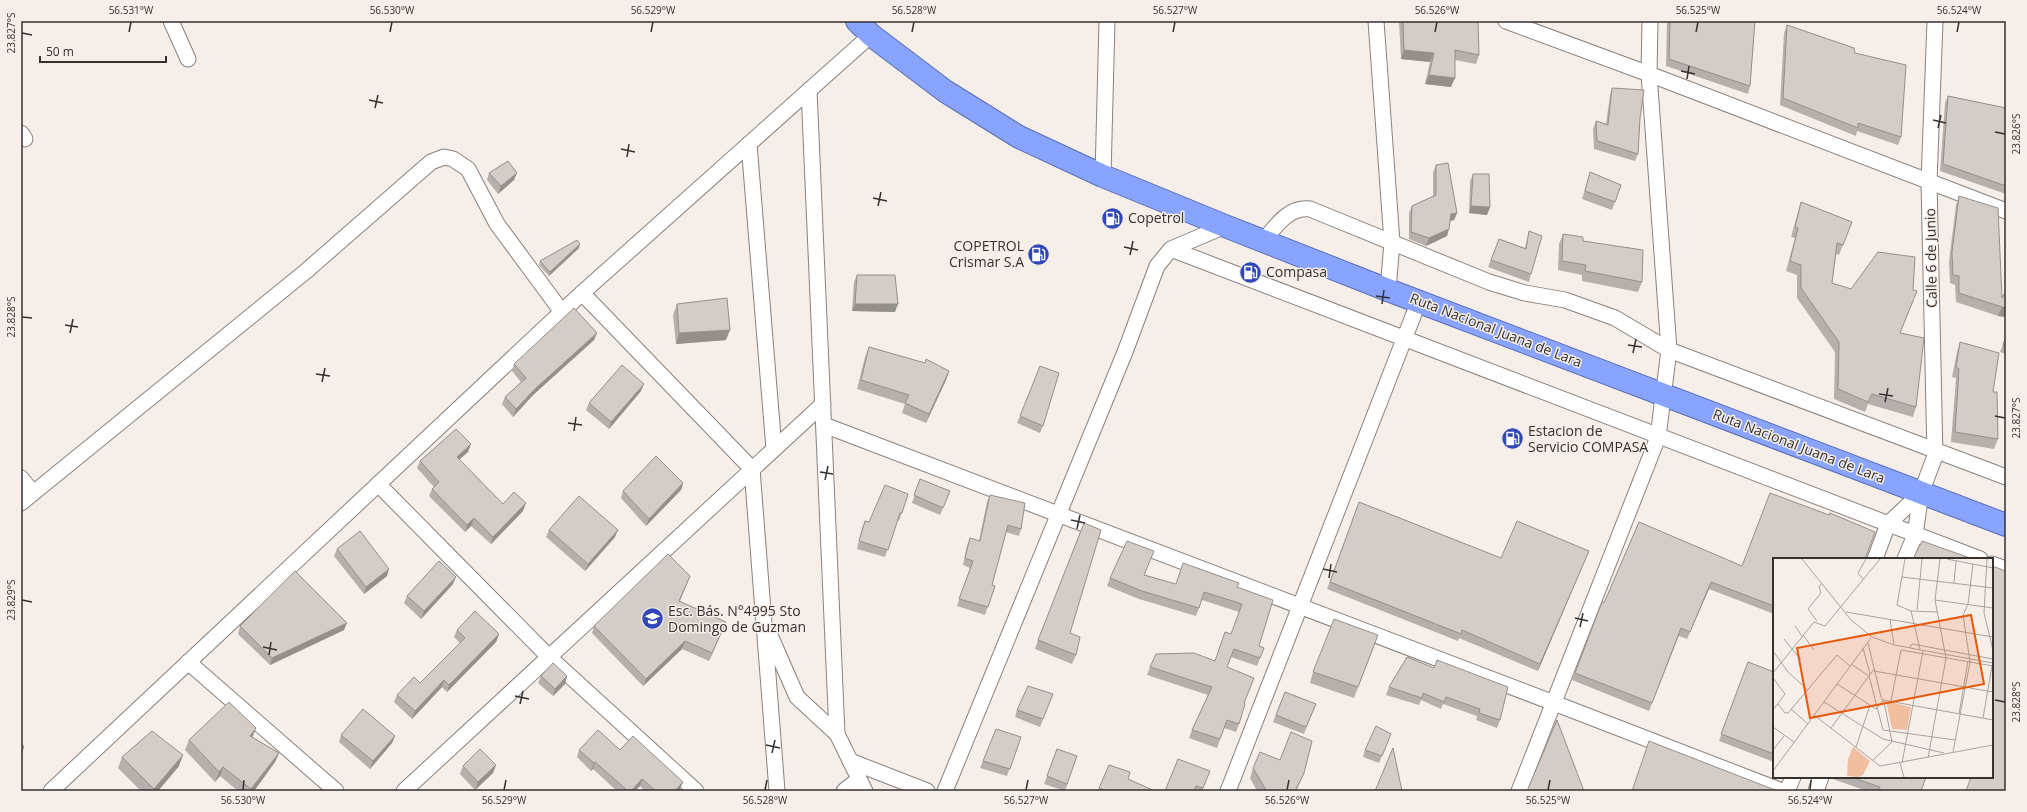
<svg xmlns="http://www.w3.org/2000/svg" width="2027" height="812" font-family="'Open Sans',sans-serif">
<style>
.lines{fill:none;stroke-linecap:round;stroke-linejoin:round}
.minor-casing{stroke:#89827d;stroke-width:17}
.trunk-casing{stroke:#586db6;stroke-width:24}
.minor{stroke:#fff;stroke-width:15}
.trunk{stroke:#88a4fe;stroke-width:22}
.wall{fill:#b6afab}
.shaded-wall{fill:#948f8b}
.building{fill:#d4ccc7;stroke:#948f8b}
.ticks{fill:none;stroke:#34312f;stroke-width:1.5}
.labels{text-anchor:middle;stroke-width:3;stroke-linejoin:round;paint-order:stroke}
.poi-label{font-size:14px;fill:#34312f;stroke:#f6eee9;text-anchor:start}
.street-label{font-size:14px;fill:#34312f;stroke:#f6eee9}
.inset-road{fill:none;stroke:#a8a29f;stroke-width:1}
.view{fill:#e8590c;fill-opacity:0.15;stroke:#e8590c;stroke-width:2}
.inset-edge{fill:none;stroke:#34312f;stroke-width:2}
.neatline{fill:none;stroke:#34312f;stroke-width:1.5}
.ticks-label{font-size:10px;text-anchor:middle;fill:#34312f}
</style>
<rect width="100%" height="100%" fill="#f6eee9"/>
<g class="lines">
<defs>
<g id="minor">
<path d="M171,21L188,59"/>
<path d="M1376,21L1392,242L1388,290"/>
<path d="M1506,21L1649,74L2006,211"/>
<path d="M809,90L837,734L865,791"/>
<path d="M21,133L25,139"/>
<path d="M749,144L774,449"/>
<path d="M1103,176L1107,21"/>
<path d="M1264,240C1277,225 1288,207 1310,209L1489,282L1525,293L1565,300L1615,318L1669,350L2006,477"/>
<path d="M1171,249L1980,559"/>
<path d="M582,293L752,469L777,791"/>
<path d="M824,425L1554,703L1782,791"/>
<path d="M21,478L33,493"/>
<path d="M378,484L549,657L696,791"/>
<path d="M21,503L305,272L431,162L444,157L453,159L468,169L497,224L562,312"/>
<path d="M1875,559L1888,524L1921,493"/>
<path d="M1905,559L1915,535L1921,493L1935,456L1929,182L1935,21"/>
<path d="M1992,564L2006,569"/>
<path d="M769,633L797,697L837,734"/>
<path d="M188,662L336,791"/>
<path d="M850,761L927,791"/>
<path d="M51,791L582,293L871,35"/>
<path d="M404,791L823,404"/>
<path d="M844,791L859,779"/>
<path d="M945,791L1125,352L1157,266L1171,249L1225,226"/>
<path d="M1228,791L1419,301"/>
<path d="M1519,791L1658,437L1669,350L1649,74L1650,21"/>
<path d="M1787,791L1793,777"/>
<path d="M1816,791L1821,777"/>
</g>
<path id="trunk" d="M857,21L871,35L945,91L1019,137L1103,176L1225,226L1388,290L2006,525"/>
</defs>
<use href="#minor" class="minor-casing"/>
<use href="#trunk" class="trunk-casing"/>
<use href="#minor" class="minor"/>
<use href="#trunk" class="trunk"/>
</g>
<g class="wall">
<path d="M1399,21H1478L1479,55L1476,64L1455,60L1451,87L1425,84L1430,62L1401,59Z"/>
<path d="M1667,21H1755L1750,86L1748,94L1666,66Z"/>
<path d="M1787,25L1855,53L1901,137L1898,145L1857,131L1856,136L1780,105L1784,33Z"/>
<path d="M1612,88L1640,118L1638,154L1635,161L1594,149L1593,129L1596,121L1606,124L1610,95Z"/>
<path d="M1948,96L2006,108V194L1940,171L1945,103Z"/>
<path d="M1436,165L1457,213L1454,220L1450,221L1447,236L1426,246L1409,239V213L1412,206L1433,196V172Z"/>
<path d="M1590,172L1621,185L1612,210L1582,199Z"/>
<path d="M489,173L514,180L498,194L487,180Z"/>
<path d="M1473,174L1490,207L1487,215L1469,213L1470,181Z"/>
<path d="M1959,196L2002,298L2006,291V317L1998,316L1956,302L1955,285L1950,283L1949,261L1956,205Z"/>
<path d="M1801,202L1852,222L1839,255L1836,254L1832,283L1851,289L1913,290V301L1900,333L1916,407L1913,417L1868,404L1865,412L1834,399L1835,352L1797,298V275L1786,271L1795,238L1791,237L1798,212Z"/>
<path d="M1529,231L1531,274L1529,282L1488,267L1499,239L1525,248L1527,239Z"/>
<path d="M1563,234L1583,241L1642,282L1638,292L1582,281V275L1558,270L1559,244Z"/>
<path d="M579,248L549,276L539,265L540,261Z"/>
<path d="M857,275L895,312L852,311L854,282Z"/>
<path d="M677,304L726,340L676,344L673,315Z"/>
<path d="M597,333L594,340L533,395L513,417L502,404L505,397L521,382L512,371L514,364Z"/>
<path d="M2006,337V354L2000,352Z"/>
<path d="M1960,342L1993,392L1998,439L1994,449L1951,442L1956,378L1952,377L1957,352Z"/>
<path d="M869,347L949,371L946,380L926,423L902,413L905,404L857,389L865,357Z"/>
<path d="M641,391L609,429L586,410L589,403Z"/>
<path d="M1020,416L1043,426L1040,433L1017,423Z"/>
<path d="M468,452L459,460L503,504L523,511L491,544L471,526L465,532L429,496L432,489L434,487L417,468L420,461Z"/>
<path d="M920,479L950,491L940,515L912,503Z"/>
<path d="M683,483L681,490L646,526L621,498L623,491Z"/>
<path d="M908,494L899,521L897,520L885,557L857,549L862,528L865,521L869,522Z"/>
<path d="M990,495L1021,529L1019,536L1006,532L992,585L995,586L985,615L957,606L970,568L963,565L967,545L970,538L979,541L987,502Z"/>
<path d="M1359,502L1501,558H1586L1538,671L1459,638L1458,641L1327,589Z"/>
<path d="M1829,515L1875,532L1774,559V614L1709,589L1687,639L1679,636L1649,711L1572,680L1602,602L1604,603L1742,566Z"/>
<path d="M549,530L615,537L585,571L546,537Z"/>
<path d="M337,549L387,576L364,594L334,556Z"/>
<path d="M1145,575L1176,584L1237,587L1259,646L1264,648L1257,666L1231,657L1227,667L1251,686L1244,703L1239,724L1236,732L1224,728L1217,748L1189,738L1192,730L1208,695L1147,675L1150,667L1215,661L1231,634L1239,612L1202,600L1196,616L1139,599L1107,586L1110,578Z"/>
<path d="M690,576L680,601L723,629L709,661L682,649L643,686L592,633L594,626Z"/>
<path d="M453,584L421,619L404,603L407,596Z"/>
<path d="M240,626L344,630L270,665L238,634Z"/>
<path d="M457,630L499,634L496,642L447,692L442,687L412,719L394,702L397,695L420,683L460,643L454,637Z"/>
<path d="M1070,633L1076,655L1072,664L1035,649L1038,640Z"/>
<path d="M1378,635L1354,698L1310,683L1313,672Z"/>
<path d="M1407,657L1500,720L1497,728L1476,720L1477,716L1443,704L1441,709L1421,700L1419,705L1386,695L1389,687Z"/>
<path d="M1748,662L1774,672V762L1719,741Z"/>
<path d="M541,676H567L565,684L553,696L538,683Z"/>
<path d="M1285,692L1316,704L1304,734L1273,722Z"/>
<path d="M1053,694L1040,727L1015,717L1017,710Z"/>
<path d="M256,728L252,737L279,753L275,762L254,791H238L220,776L215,782L185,750L189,740Z"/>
<path d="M341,735L395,736L392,743L370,769L339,742Z"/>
<path d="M1021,737L1007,776L980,768L983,761Z"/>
<path d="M1388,741L1379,763L1363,757L1365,750Z"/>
<path d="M1057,749L1077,756L1065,791L1044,784Z"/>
<path d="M579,750H620L683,782L680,789L679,791H645L640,786L635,791H617L593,769L591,771L577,757Z"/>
<path d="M122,757L179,766L158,791H141L118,768Z"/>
<path d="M496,765L493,773L475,790L460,774L463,766Z"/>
<path d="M1109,765L1128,779L1155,791H1098Z"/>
<path d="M1253,768L1304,773L1296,791H1257L1250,778Z"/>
<path d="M1210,771L1202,791H1165Z"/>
<path d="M1830,777H1926L1921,791H1867L1830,778Z"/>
</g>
<g class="shaded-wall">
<path d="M1404,50L1434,53L1430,62L1401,59Z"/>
<path d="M1429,75L1455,78L1451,87L1425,84Z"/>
<path d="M517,173L514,180L498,194L501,186Z"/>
<path d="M1471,206L1490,207L1487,215L1469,213Z"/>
<path d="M1457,213L1454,220L1448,221L1451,214Z"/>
<path d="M1449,229L1447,236L1426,246L1429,238Z"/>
<path d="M580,244L579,248L549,276L550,272Z"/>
<path d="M855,304H898L895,312L852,311Z"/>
<path d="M2002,307L2006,308V317L1998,316Z"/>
<path d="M730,330L726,340L676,344L679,333Z"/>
<path d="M597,333L594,340L533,395L513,417L516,409L536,388Z"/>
<path d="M949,371L946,380L926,423L929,414Z"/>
<path d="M644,384L641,391L609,429L611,422Z"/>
<path d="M471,444L468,452L454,464L457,457Z"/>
<path d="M683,483L681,490L646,526L649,519Z"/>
<path d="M526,503L523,511L491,544L493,537Z"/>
<path d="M474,518L471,526L465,532L467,525Z"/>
<path d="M618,530L615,537L585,571L588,564Z"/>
<path d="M1589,551L1586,558L1538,671L1540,664Z"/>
<path d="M389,569L387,576L364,594L366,587Z"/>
<path d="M690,576L687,584L676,608L679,601Z"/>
<path d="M456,577L453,584L421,619L424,611Z"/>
<path d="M1711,582L1709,589L1687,639L1690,632Z"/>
<path d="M726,622L723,629L709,661L712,653Z"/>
<path d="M347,623L344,630L270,665L272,658Z"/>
<path d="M499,634L496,642L447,692L449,685Z"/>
<path d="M685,641L682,649L643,686L646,679Z"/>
<path d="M567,676L565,684L553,696L555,689Z"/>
<path d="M444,680L442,687L412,719L415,711Z"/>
<path d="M256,728L252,738L250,736Z"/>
<path d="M395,736L392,743L370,769L373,761Z"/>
<path d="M24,747L22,755H21V750Z"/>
<path d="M279,753L275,762L254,791H251V789Z"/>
<path d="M183,755L179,766L158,791H154V789Z"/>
<path d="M595,762L593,769L591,771L594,763Z"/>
<path d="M496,765L493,773L475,790L478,782Z"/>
<path d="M223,767L220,776L215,782L219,772Z"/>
<path d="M1304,773L1296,791H1295Z"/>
<path d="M642,779L640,786L635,791H631Z"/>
<path d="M683,782L680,789L679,791H675Z"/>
</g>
<g class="building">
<path d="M1403,21H1478L1479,55L1455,50V78L1429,75L1434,53L1404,50Z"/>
<path d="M1670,21H1755L1750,86L1669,59Z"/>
<path d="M1787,25L1854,48L1855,53L1906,65L1901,137L1858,123V128L1783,98Z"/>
<path d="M1612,88L1644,90L1640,118L1638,154L1597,141L1596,121L1608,125Z"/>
<path d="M1948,96L2006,108V186L1943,164Z"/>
<path d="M508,161L517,173L501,186L489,173Z"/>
<path d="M1448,163L1457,213L1451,214L1449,229L1429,238L1411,232L1412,206L1436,195V165Z"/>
<path d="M1590,172L1621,185L1615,202L1585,191Z"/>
<path d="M1473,174H1489L1490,207L1471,206Z"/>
<path d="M1959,196L1998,208L2002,298L2006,291V308L2002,307L1959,293V276L1953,275L1952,252Z"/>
<path d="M1801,202L1852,222L1843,245L1837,243L1832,283L1851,289L1878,252L1915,257L1913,290L1917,291L1900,333L1924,338L1916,407L1872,394L1868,402L1838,389L1839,342L1801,288V265L1790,261L1798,228L1795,227Z"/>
<path d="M1529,231L1542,236L1531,274L1491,260L1499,239L1526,249Z"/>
<path d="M1563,234L1583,237V241L1643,250L1642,282L1585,271L1586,265L1562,261Z"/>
<path d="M577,240L580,244L550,272L540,261Z"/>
<path d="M857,275H895L898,304H855Z"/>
<path d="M727,298L730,330L679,333L677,304Z"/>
<path d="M574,308L597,333L536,388L516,409L505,397L526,378L514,364Z"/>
<path d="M2006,337V346L2003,345Z"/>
<path d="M1960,342L1999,353L1993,392H1997L1998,439L1955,432L1959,369L1956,367Z"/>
<path d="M869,347L925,363L926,359L949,371L929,414L905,403L909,395L861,380Z"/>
<path d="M622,365L644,384L611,422L589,403Z"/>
<path d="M1040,366L1059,373L1043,426L1020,416Z"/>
<path d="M456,429L471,444L457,457L503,504L514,492L526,503L493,537L474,518L467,525L432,489L439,482L420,461Z"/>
<path d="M656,456L683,483L649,519L623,491Z"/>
<path d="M920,479L950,491L943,508L914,495Z"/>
<path d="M885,485L908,494L902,513H900L888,550L859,541L865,521L869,522Z"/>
<path d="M1770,493L1829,515L1830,513L1875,532L1865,559H1774V606L1711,582L1690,632L1681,628L1652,703L1575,673L1602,602L1604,603L1639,522L1742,566Z"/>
<path d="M990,495L1025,503L1021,529L1008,525L992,585L995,586L988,607L959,599L973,561L965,558L970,538L980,541Z"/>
<path d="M579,496L618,530L588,564L549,530Z"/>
<path d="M1359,502L1501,558L1517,521L1589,551L1540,664L1462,630L1461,634L1330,582Z"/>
<path d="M1084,523L1101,530L1070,633L1080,637L1076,655L1038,640Z"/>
<path d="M360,531L389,569L366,587L337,549Z"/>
<path d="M1127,541L1154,551L1144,575L1176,584L1183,563L1239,583L1237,587L1273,600L1259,646L1264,648L1260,658L1234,649L1227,667L1254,678L1244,703L1245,704L1239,724L1227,720L1220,739L1192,730L1212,687L1150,667L1156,654L1194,653L1215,661L1225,632L1231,634L1242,604L1204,592L1199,608L1142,591L1110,578Z"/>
<path d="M1922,541L1973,559H1911H1913Z"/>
<path d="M668,554L690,576L679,601L726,622L712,653L685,641L646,679L594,626Z"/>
<path d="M439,561L456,577L424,611L407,596Z"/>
<path d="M1992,566L2006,571V791H1966L1971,777H1992Z"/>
<path d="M295,571L347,623L272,658L240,626Z"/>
<path d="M475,611L499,634L449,685L444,680L415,711L397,695L414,677L420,683L465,638L457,630Z"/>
<path d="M1334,619L1378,635L1358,687L1313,672Z"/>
<path d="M1407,657L1434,668L1437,660L1508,687L1500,720L1479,713L1480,709L1446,697L1444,702L1423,693L1422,698L1389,687Z"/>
<path d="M1748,662L1774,672V754L1721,734Z"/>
<path d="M553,663L567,676L555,689L541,676Z"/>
<path d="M1028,686L1053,694L1043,719L1017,710Z"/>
<path d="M1285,692L1316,704L1306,727L1276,715Z"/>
<path d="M229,702L256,728L250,736L279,753L251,789L223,767L219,772L189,740Z"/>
<path d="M363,709L395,736L373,761L341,735Z"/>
<path d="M1557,720L1584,791H1527Z"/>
<path d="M1376,726L1391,734L1382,756L1365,750Z"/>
<path d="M996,729L1021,737L1010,769L983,761Z"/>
<path d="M598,730L620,750L633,736L683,782L675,791H656L642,779L631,791H628L595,762L594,763L579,750Z"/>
<path d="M152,731L183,755L154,789L122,757Z"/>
<path d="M1291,732L1312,741L1304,773L1295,791H1269L1266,790L1253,768L1260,752L1280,760Z"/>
<path d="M1649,741L1775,790V791H1632Z"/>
<path d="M21,743L24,747L21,750Z"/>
<path d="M1393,748L1402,791H1375Z"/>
<path d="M480,749L496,765L478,782L463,766Z"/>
<path d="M1057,749L1077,756L1067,784L1047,776Z"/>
<path d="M1178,759L1210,771L1203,788L1196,786L1194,791H1165Z"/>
<path d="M1109,765L1130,772L1128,779L1155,791H1107L1099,788Z"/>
<path d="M1851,777H1926L1921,791H1884L1879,789L1880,787Z"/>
</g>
<path class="ticks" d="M129,32L131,22M390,32L392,22M651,32L653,22M912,32L914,22M1173,32L1175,22M1435,32L1437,22M1696,32L1698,22M1957,32L1959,22M22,33L32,35M1681,71L1695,74M1687,79L1689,66M369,100L383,103M375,108L378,95M1933,120L1946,123M1938,128L1941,115M1995,132L2005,134M621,149L635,152M627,157L629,144M873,198L887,201M878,206L881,192M1124,247L1138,250M1130,255L1133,241M1376,296L1390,298M1382,304L1384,290M22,317L32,318M65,325L78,327M70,333L73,319M1628,345L1642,347M1633,353L1636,339M316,374L330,376M322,382L325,368M1879,394L1893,396M1885,402L1888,388M1995,416L2005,418M568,423L582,425M574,431L576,417M820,472L833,474M825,480L828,466M1071,520L1085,523M1077,529L1080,515M1323,569L1337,572M1329,578L1331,564M22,600L32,602M1575,618L1588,621M1580,627L1583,613M263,647L277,650M269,655L271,642M515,696L529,699M1995,700L2005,702M520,704L523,691M766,745L780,748M772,753L775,740M243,790L244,780M504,790L506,780M765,790L767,780M1026,790L1028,780M1287,790L1289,780M1548,790L1550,780M1810,790L1811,780"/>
<defs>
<symbol id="fuel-disc" viewBox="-11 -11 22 22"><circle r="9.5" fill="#3047b8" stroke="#f6eee9"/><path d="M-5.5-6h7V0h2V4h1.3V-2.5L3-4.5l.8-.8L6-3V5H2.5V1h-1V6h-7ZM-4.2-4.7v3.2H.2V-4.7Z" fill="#fff"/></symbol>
<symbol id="school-disc" viewBox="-11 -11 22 22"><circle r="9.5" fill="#3047b8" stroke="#f6eee9"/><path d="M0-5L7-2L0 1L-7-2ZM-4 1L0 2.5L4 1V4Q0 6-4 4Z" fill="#fff"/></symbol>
</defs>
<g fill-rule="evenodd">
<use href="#fuel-disc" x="1100" y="206" width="25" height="25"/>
<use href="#fuel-disc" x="1026" y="242" width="25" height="25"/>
<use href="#fuel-disc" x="1238" y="260" width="25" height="25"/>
<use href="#fuel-disc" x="1500" y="426" width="25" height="25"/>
<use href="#school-disc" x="640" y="606" width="25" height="25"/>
</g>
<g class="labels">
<g class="poi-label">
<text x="1128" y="223">Copetrol</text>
<text x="1024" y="251" text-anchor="end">COPETROL<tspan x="1024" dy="16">Crismar S.A</tspan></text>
<text x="1266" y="277">Compasa</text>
<text x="1528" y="436">Estacion de<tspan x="1528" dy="16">Servicio COMPASA</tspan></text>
<text x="668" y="616">Esc. Bás. N°4995 Sto<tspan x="668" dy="16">Domingo de Guzman</tspan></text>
</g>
<g class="street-label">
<text transform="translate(1931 258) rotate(-91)" y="5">Calle 6 de Junio</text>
<text transform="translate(1496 330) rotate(21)" y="5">Ruta Nacional Juana de Lara</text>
<text transform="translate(1799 446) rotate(21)" y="5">Ruta Nacional Juana de Lara</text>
</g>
</g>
<g transform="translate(1773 558)">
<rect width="220" height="220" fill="#f6eee9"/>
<path d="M80,189L97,203L90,217L85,219L74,218L75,201Z" fill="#f1bf9f"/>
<path d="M113,143L138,149L134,172L119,171Z" fill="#f1bf9f"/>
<path class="inset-road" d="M29,1L78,62L99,79L121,87L220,105M132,1L124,47L138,53L147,91M174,1L220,10M214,1L211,55L220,92M129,19L220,30M90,21L85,15L93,1M181,25L183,3M162,42L220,50M144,52L149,1M138,53L164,54M73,54L220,79M117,62L121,86M44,63L35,51L48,35L46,29L48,26M22,68L29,78M30,77L41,92M11,81L28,102M95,85L108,139L111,144L119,184L100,202M90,90L97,116M136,90L139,86L220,101M128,92L220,108M0,93L15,114L35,132M78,106L96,118L110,172L182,182M101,113L220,134M0,115L41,64L52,68L107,1M0,120L12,136L0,152M64,126L103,151L110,143M110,142L220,162M118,143L128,92M51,144L110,181L171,195M5,146L12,155H15L64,97L77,108M18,151L35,166M186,156L195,103M41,157L107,208L220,187M210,160L219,108M0,169L21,184M58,170L101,111M83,189L97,147M0,192L11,178M180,194L197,104L190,57L195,46L200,6M155,200L173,100L162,42L167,1M127,205L131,219M129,205L150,93M0,213L98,80"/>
<path class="view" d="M198,57L211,126L37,160L24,90Z"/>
<rect width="220" height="220" class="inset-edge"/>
</g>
<rect width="2027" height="812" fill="none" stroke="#f6eee9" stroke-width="44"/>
<path d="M40 56v6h126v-6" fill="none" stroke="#34312f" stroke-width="2"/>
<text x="46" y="56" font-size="12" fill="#34312f" stroke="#f6eee9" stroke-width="3" paint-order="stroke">50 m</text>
<rect x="22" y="22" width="1983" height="768" class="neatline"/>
<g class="ticks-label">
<text x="131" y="14">56.531°W</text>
<text x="392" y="14">56.530°W</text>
<text x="653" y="14">56.529°W</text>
<text x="914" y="14">56.528°W</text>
<text x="1175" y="14">56.527°W</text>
<text x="1437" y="14">56.526°W</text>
<text x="1698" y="14">56.525°W</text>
<text x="1959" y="14">56.524°W</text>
<text transform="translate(11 33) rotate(-90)" y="4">23.827°S</text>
<text transform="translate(2016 134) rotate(-90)" y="4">23.826°S</text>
<text transform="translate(11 317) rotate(-90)" y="4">23.828°S</text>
<text transform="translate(2016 418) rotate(-90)" y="4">23.827°S</text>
<text transform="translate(11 600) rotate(-90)" y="4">23.829°S</text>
<text transform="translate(2016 702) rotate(-90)" y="4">23.828°S</text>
<text x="243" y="804">56.530°W</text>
<text x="504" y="804">56.529°W</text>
<text x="765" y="804">56.528°W</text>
<text x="1026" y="804">56.527°W</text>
<text x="1287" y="804">56.526°W</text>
<text x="1548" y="804">56.525°W</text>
<text x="1810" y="804">56.524°W</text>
</g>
</svg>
